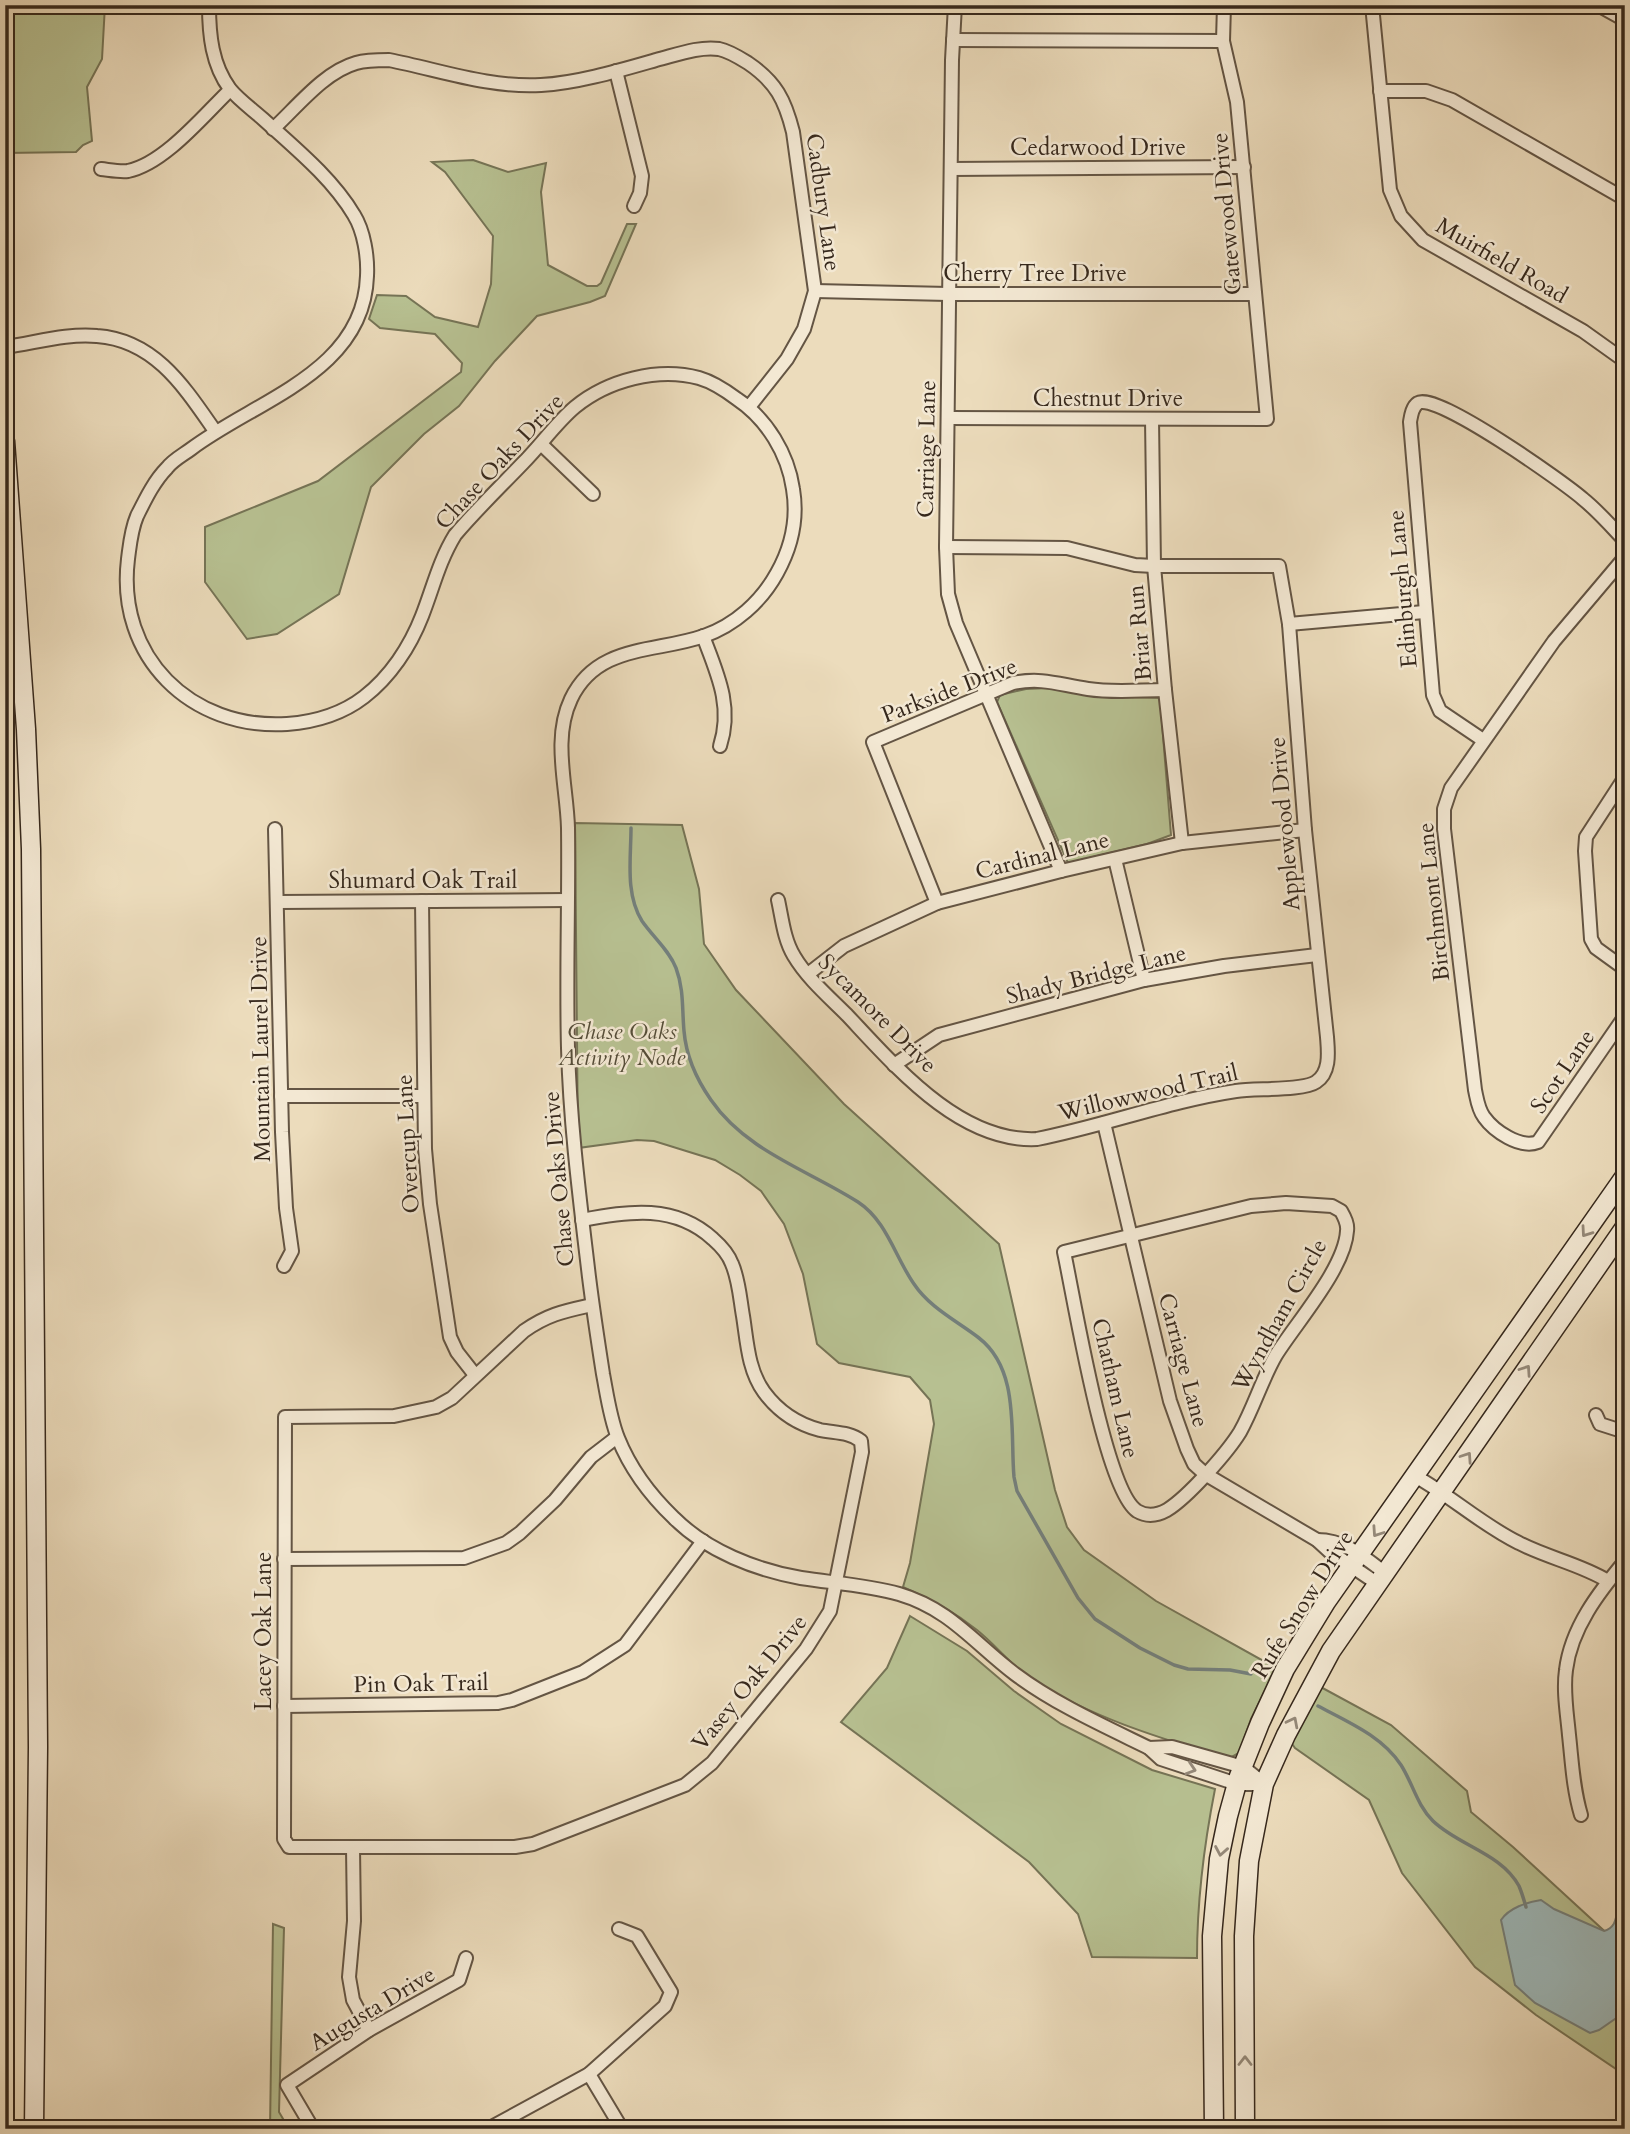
<svg xmlns="http://www.w3.org/2000/svg" width="1630" height="2134" font-family="Cardo,serif">
<style>
.green{fill:#b7c091;stroke:#767456;stroke-width:2}
.water{fill:#9db9bb;stroke:#747f7b;stroke-width:2}
.lines{fill:none;stroke-linecap:round;stroke-linejoin:round}
.stream{stroke:#747f7b;stroke-width:3.5}
.street-casing{stroke:#645544;stroke-width:16}
.secondary-casing{stroke:#36281c;stroke-width:21}
.street{stroke:#f3e8d3;stroke-width:12}
.secondary{stroke:#f3e8d3;stroke-width:18}
.oneway{stroke:#948878}
.labels{text-anchor:middle;stroke-width:5;stroke-linejoin:round;paint-order:stroke}
.street-label{font-size:23px;fill:#36281c;stroke:#f3e8d3}
.park-label{font-size:23px;font-style:italic;fill:#564e39;stroke:#f3e8d3}
</style>
<rect width="100%" height="100%" fill="#ecdcbc"/>
<filter id="stains"><feTurbulence type="fractalNoise" baseFrequency=".00286" numOctaves="4"/><feColorMatrix values="0 0 0 0 .2 0 0 0 0 .09 0 0 0 0 .02 0 0 0 .5 -.17"/></filter>
<radialGradient id="worn" r=".72"><stop offset=".6" stop-color="#630" stop-opacity="0"/><stop offset="1" stop-color="#630" stop-opacity=".3"/></radialGradient>
<g class="green">
<path d="M5,5H105L102,59L87,87L92,141L83,145L76,152L5,153Z"/>
<path d="M473,160L508,172L546,163L541,192L548,265L587,286H597L601,283L627,224H636L605,296L590,302L537,316L495,361L459,406L424,434L371,487L339,594L277,634L247,639L205,582V527L318,481L461,372L462,363L435,334L380,328L369,319L377,295L406,296L435,317L478,327L491,284L493,236L445,172L432,162Z"/>
<path d="M1049,688L1086,695L1160,698L1171,835L1147,844L1068,863L997,702L1000,695L1026,689Z"/>
<path d="M575,823L682,825L699,889L704,944L736,990L844,1104L999,1244L1055,1490L1067,1527L1084,1550L1156,1601L1276,1668L1251,1719L1239,1753L1228,1759C1164,1739 1095,1719 1038,1683C1014,1669 998,1647 977,1630C953,1611 931,1599 903,1587L910,1563L934,1424L930,1400L910,1377L839,1363L817,1344L803,1274L784,1224L761,1191L740,1175L715,1160L654,1141L637,1140L578,1148Z"/>
<path d="M910,1616L967,1651L1014,1691L1061,1724L1152,1770L1215,1789C1204,1845 1197,1901 1197,1958L1092,1957L1078,1914L1029,1862L841,1722L887,1668Z"/>
<path d="M1317,1685L1391,1725L1467,1791L1471,1812L1513,1847L1625,1950V2075L1536,2015L1475,1967L1402,1873L1369,1800L1295,1748L1290,1741Z"/>
<path d="M273,1924L284,1928L279,2112L289,2129H270Z"/>
</g>
<path class="water" d="M1625,1896V1946L1619,1960L1625,1973V2012L1599,2030L1590,2033L1535,2003L1515,1985L1501,1920C1509,1908 1527,1902 1541,1900L1554,1909L1604,1931C1622,1925 1612,1909 1625,1896Z"/>
<g class="lines">
<g class="stream">
<path d="M631,828C631,858 625,894 642,921C653,937 669,950 676,968C684,989 682,1010 684,1031C686,1055 697,1080 711,1100C746,1151 808,1170 858,1202C887,1221 895,1257 914,1284C930,1308 957,1321 979,1338C1020,1370 1010,1432 1014,1477L1017,1491L1078,1598L1095,1619L1140,1648L1174,1665L1188,1669L1230,1670L1251,1674"/>
<path d="M1318,1706C1348,1722 1382,1736 1401,1765C1413,1784 1417,1805 1433,1821C1459,1846 1501,1853 1519,1886C1522,1893 1524,1900 1526,1907"/>
</g>
<defs>
<g id="street">
<path d="M209,5C209,35 212,65 230,89C239,100 253,110 263,119C295,148 332,178 354,215C364,231 368,257 367,276C364,372 256,400 191,449C183,455 173,460 167,468C154,481 145,500 137,516C131,530 130,544 128,559C116,657 191,730 287,724C314,722 342,714 364,697C390,677 410,647 422,616C433,588 439,561 455,535C476,510 500,487 523,463C541,445 556,423 575,407C608,380 658,367 699,378C713,382 725,390 737,399C767,419 788,454 793,489C798,519 791,548 777,573C761,602 735,625 704,636C655,653 597,644 571,699C552,739 567,786 568,828C569,901 566,975 568,1048C570,1124 580,1201 589,1277C593,1309 598,1342 603,1374C607,1395 610,1418 618,1438C630,1468 651,1496 674,1518C707,1551 756,1570 801,1578C833,1583 867,1585 899,1594C950,1609 974,1643 1015,1674C1055,1704 1104,1726 1149,1748L1161,1759L1237,1784H1264"/>
<path d="M955,5L952,60L946,547L948,594L956,623L1061,871"/>
<path d="M1372,5L1390,190L1401,216L1423,240L1583,331L1625,361"/>
<path d="M1598,5L1625,20"/>
<path d="M953,40L1223,41"/>
<path d="M616,71L642,176L640,193L634,206"/>
<path d="M1380,91H1426L1452,100L1625,199"/>
<path d="M273,129C297,107 324,72 356,63C366,60 378,60 389,60C440,70 489,88 541,85C578,83 621,70 656,60C676,55 699,46 719,49C729,51 740,58 748,63C776,82 785,100 793,132L815,291L804,329L787,359L749,407"/>
<path d="M101,169C110,170 120,172 128,171C164,164 204,115 230,90"/>
<path d="M951,169L1244,167"/>
<path d="M815,291L948,294H1255"/>
<path d="M5,347C35,343 67,333 97,336C155,340 185,388 215,431"/>
<path d="M948,418L1267,419L1237,102L1223,41L1224,5"/>
<path d="M1152,419L1154,566L1165,690L1182,843"/>
<path d="M541,444L593,494"/>
<path d="M1625,557L1554,641L1451,788L1444,809V829L1475,1090C1477,1099 1478,1109 1484,1117C1494,1131 1520,1149 1538,1142L1625,1016"/>
<path d="M1289,624L1424,612"/>
<path d="M703,636C717,673 733,706 720,746"/>
<path d="M5,664H21"/>
<path d="M1483,740L1440,711L1433,695L1410,422C1411,416 1412,407 1418,403C1435,391 1565,483 1583,499C1598,511 1612,527 1625,541"/>
<path d="M1625,777L1586,837L1585,851L1591,939L1596,948L1625,969"/>
<path d="M275,829L282,1132L286,1208L292,1251L284,1266"/>
<path d="M1115,859L1144,980"/>
<path d="M778,900C782,918 784,940 794,956C807,978 829,997 847,1015C895,1066 960,1143 1037,1139C1104,1126 1169,1101 1236,1091C1255,1088 1303,1091 1316,1082C1331,1072 1328,1051 1327,1037L1305,830L1289,624L1279,566H1154L1135,565L1067,548L946,547"/>
<path d="M422,901L425,1149L430,1204L450,1337L457,1352L475,1375"/>
<path d="M278,902L567,900"/>
<path d="M937,903L873,742L1013,683C1043,677 1060,685 1088,689C1114,693 1140,690 1165,690"/>
<path d="M808,974L844,946L937,903L1061,871L1182,843L1305,830"/>
<path d="M894,1065L939,1035L1144,980L1224,966L1317,955"/>
<path d="M281,1096H423"/>
<path d="M1104,1123L1170,1401L1187,1449L1194,1464L1205,1474L1317,1540L1329,1551L1378,1584"/>
<path d="M1286,1203L1332,1206L1341,1211C1345,1218 1348,1224 1347,1231C1345,1268 1296,1323 1276,1355C1262,1379 1254,1407 1240,1432C1227,1453 1188,1497 1167,1510C1158,1515 1147,1517 1137,1511C1105,1490 1074,1298 1064,1252L1251,1206Z"/>
<path d="M582,1220C629,1211 675,1204 713,1239C721,1246 728,1253 732,1264C739,1280 740,1299 743,1316C747,1341 748,1370 764,1392C778,1411 797,1424 820,1430C834,1433 850,1432 861,1441L862,1452L830,1611L806,1649L712,1763L685,1785L533,1844L515,1847H289L284,1839L285,1417L394,1416L436,1407L452,1398L524,1331C548,1314 565,1311 592,1305"/>
<path d="M1596,1415L1600,1424L1625,1432"/>
<path d="M1415,1476C1451,1496 1482,1525 1519,1543C1548,1558 1580,1564 1608,1581"/>
<path d="M1317,1540C1345,1540 1364,1557 1385,1573"/>
<path d="M284,1559L464,1558L506,1543L520,1533L555,1500L591,1457L617,1437"/>
<path d="M284,1706L498,1703L512,1700L583,1672L625,1645L703,1541"/>
<path d="M1149,1748L1172,1747L1243,1767L1264,1784"/>
<path d="M1581,1815C1573,1788 1572,1762 1569,1735C1567,1713 1563,1691 1566,1670C1571,1628 1599,1592 1625,1561"/>
<path d="M353,1848L354,1921L349,1977L353,2000L369,2030"/>
<path d="M589,2074L622,2129"/>
<path d="M313,2129L287,2085L369,2030L459,1980L466,1958"/>
<path d="M488,2129L589,2074L665,2006L671,1992L637,1936L619,1929"/>
</g>
<g id="secondary">
<path d="M5,441L26,729L31,849L38,1747L34,2129"/>
<path d="M1214,2129L1212,1936L1219,1859L1228,1816L1239,1776L1260,1723L1285,1669L1326,1602L1625,1176"/>
<path d="M1245,2129L1244,1936L1249,1861L1264,1784L1286,1735L1331,1651L1625,1227"/>
</g>
</defs>
<use href="#street" class="street-casing"/>
<use href="#secondary" class="secondary-casing"/>
<use href="#street" class="street"/>
<use href="#secondary" class="secondary"/>
</g>
<defs><path id="oneway-chevron" d="M-2-3.5L2.5 0L-2 3.5" fill="none" stroke-width="1.6" stroke-linecap="round" stroke-linejoin="round" transform="scale(1.75)"/></defs>
<g class="oneway">
<use href="#oneway-chevron" transform="translate(1586 1232) rotate(125)"/>
<use href="#oneway-chevron" transform="translate(1526 1370) rotate(-56)"/>
<use href="#oneway-chevron" transform="translate(1467 1457) rotate(-56)"/>
<use href="#oneway-chevron" transform="translate(1377 1532) rotate(124)"/>
<use href="#oneway-chevron" transform="translate(1293 1722) rotate(-63)"/>
<use href="#oneway-chevron" transform="translate(1191 1769) rotate(18)"/>
<use href="#oneway-chevron" transform="translate(1221 1851) rotate(100)"/>
<use href="#oneway-chevron" transform="translate(1245 2061) rotate(-90)"/>
</g>
<g class="labels">
<g class="street-label">
<text x="1098" y="155">Cedarwood Drive</text>
<text transform="translate(824 202) rotate(82)" y="8">Cadbury Lane</text>
<text transform="translate(1226 214) rotate(-95)" y="8">Gatewood Drive</text>
<text transform="translate(1502 260) rotate(30)" y="8">Muirfield Road</text>
<text x="1035" y="281">Cherry Tree Drive</text>
<text x="1108" y="406">Chestnut Drive</text>
<text transform="translate(926 449) rotate(-89)" y="8">Carriage Lane</text>
<text transform="translate(499 461) rotate(-47)" y="8">Chase Oaks Drive</text>
<text transform="translate(1402 589) rotate(-95)" y="8">Edinburgh Lane</text>
<text transform="translate(1139 633) rotate(-95)" y="8">Briar Run</text>
<text transform="translate(949 690) rotate(-21)" y="8">Parkside Drive</text>
<text transform="translate(1284 824) rotate(-95)" y="8">Applewood Drive</text>
<text transform="translate(1042 855) rotate(-14)" y="8">Cardinal Lane</text>
<text x="423" y="888">Shumard Oak Trail</text>
<text transform="translate(1433 902) rotate(-96)" y="8">Birchmont Lane</text>
<text transform="translate(1096 974) rotate(-14)" y="8">Shady Bridge Lane</text>
<text transform="translate(878 1013) rotate(45)" y="8">Sycamore Drive</text>
<text transform="translate(260 1049) rotate(-91)" y="8">Mountain Laurel Drive</text>
<text transform="translate(1562 1071) rotate(-56)" y="8">Scot Lane</text>
<text transform="translate(1148 1092) rotate(-13)" y="8">Willowwood Trail</text>
<text transform="translate(407 1144) rotate(-93)" y="8">Overcup Lane</text>
<text transform="translate(558 1179) rotate(-95)" y="8">Chase Oaks Drive</text>
<text transform="translate(1279 1315) rotate(-61)" y="8">Wyndham Circle</text>
<text transform="translate(1184 1360) rotate(75)" y="8">Carriage Lane</text>
<text transform="translate(1116 1388) rotate(77)" y="8">Chatham Lane</text>
<text transform="translate(1302 1604) rotate(-58)" y="8">Rufe Snow Drive</text>
<text transform="translate(263 1631) rotate(-90)" y="8">Lacey Oak Lane</text>
<text transform="translate(749 1682) rotate(-51)" y="8">Vasey Oak Drive</text>
<text transform="translate(421 1683) rotate(-1)" y="8">Pin Oak Trail</text>
<text transform="translate(372 2008) rotate(-31)" y="8">Augusta Drive</text>
</g>
<g class="park-label">
<text x="622" y="1039">Chase Oaks<tspan x="622" dy="26">Activity Node</tspan></text>
</g>
</g>
<rect width="1630" height="2134" fill="none" stroke="#ecdcbc" stroke-width="28"/>
<rect x="7" y="7" width="1616" height="2120" fill="none" stroke="#36281c" stroke-width="3.5"/>
<rect x="14" y="14" width="1602" height="2106" fill="none" stroke="#36281c" stroke-width="2"/>
<rect width="100%" height="100%" filter="url(#stains)"/>
<rect width="100%" height="100%" fill="url(#worn)"/>
</svg>
